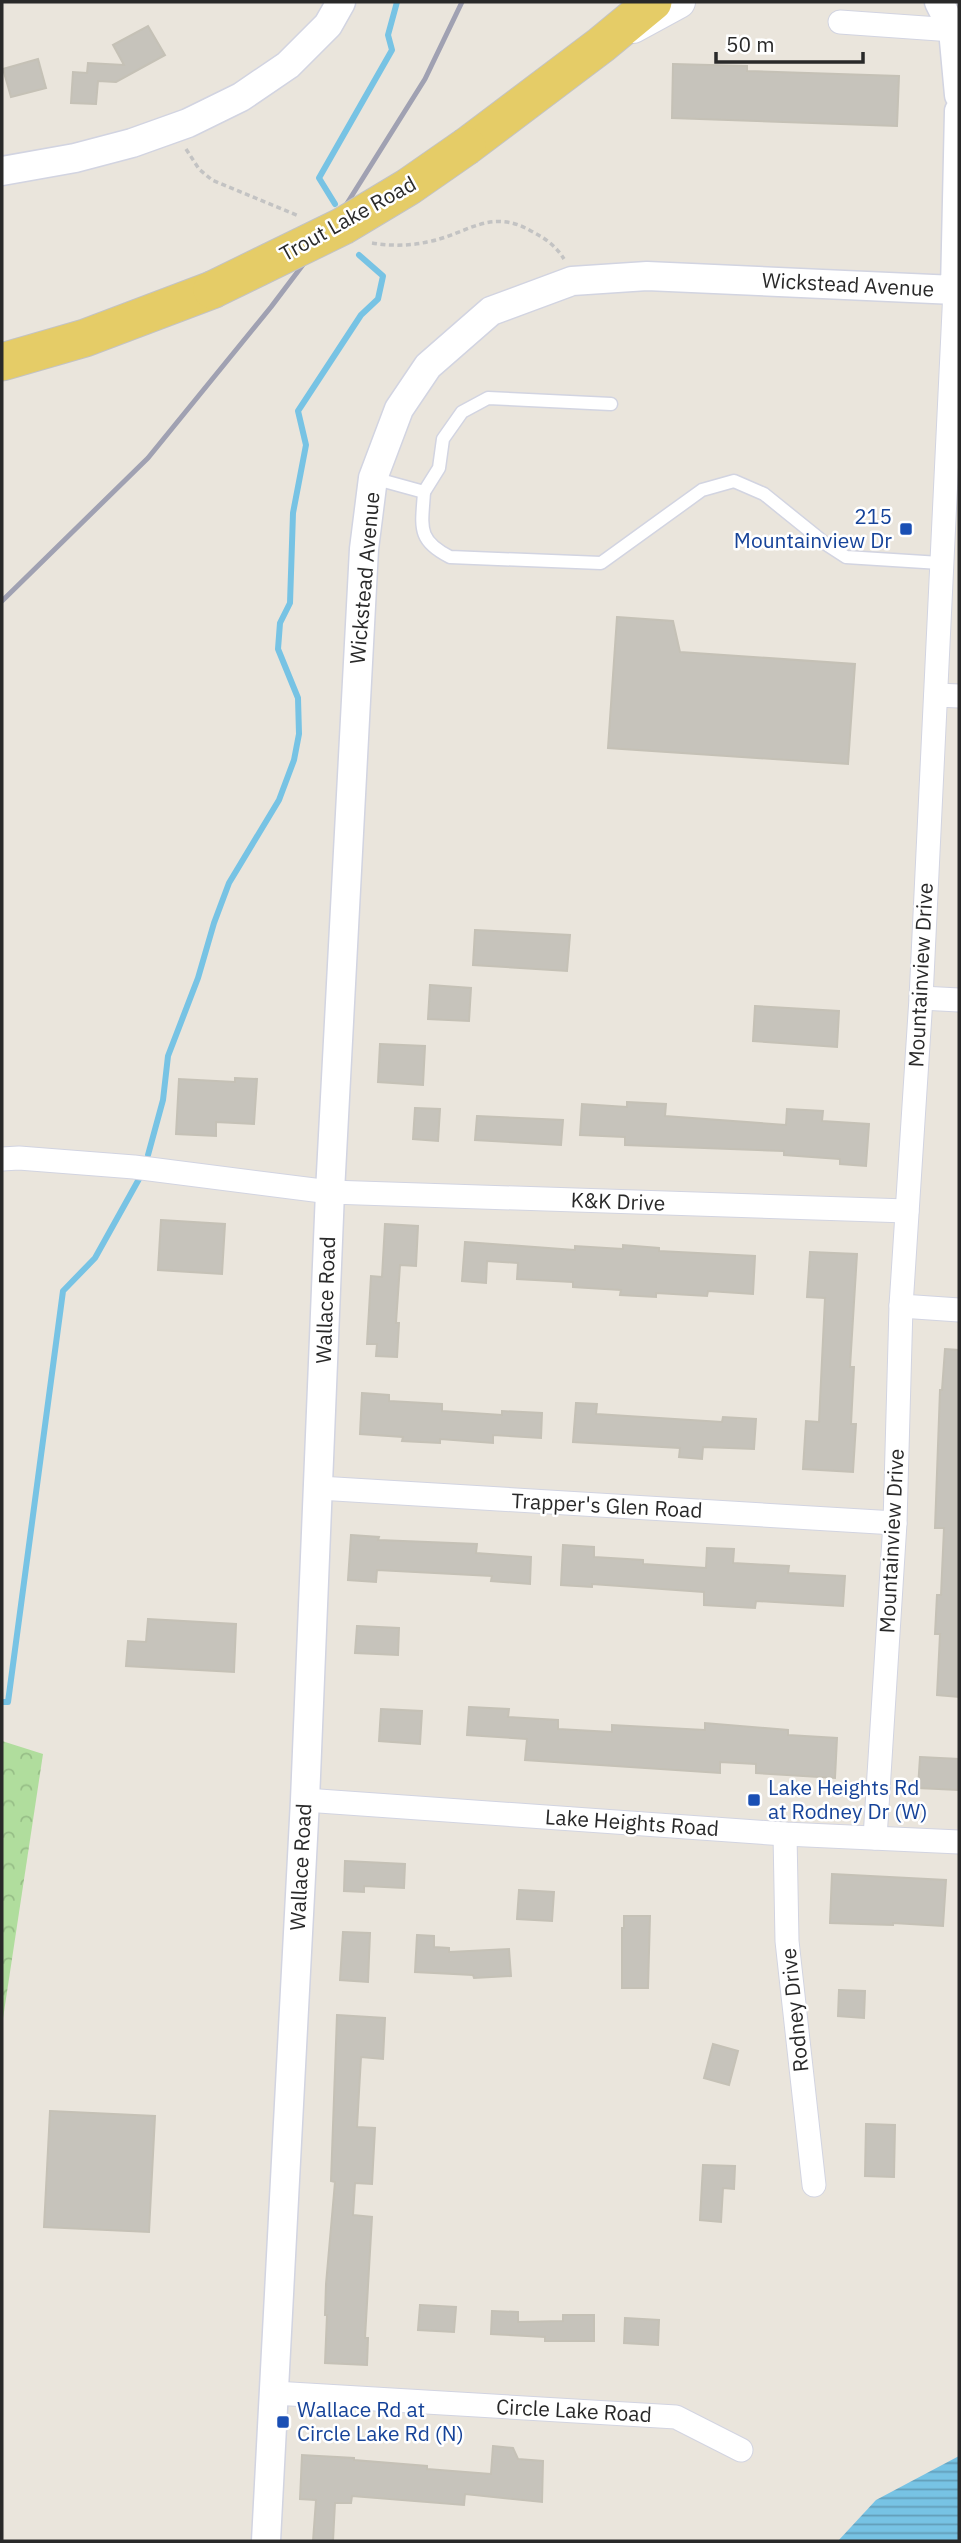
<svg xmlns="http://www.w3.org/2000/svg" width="961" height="2543" font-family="'IBM Plex Sans',sans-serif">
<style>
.forest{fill:url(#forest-crowns)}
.water{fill:url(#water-rules)}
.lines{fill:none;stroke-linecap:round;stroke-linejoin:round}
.stream{stroke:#77c3e4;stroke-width:6}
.building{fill:#c6c3bb;stroke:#c5c1b6;stroke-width:2}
.service-casing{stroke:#d2d4e1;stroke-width:15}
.minor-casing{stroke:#d2d4e1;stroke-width:25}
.tertiary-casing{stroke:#d2d4e1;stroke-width:31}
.secondary-casing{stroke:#d2d4e1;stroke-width:34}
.primary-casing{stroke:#c3c3c3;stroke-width:39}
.path{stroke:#c3c3c3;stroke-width:3.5;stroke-dasharray:5 3.5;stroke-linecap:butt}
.service{stroke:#fff;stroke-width:12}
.minor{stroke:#fff;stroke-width:23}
.tertiary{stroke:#fff;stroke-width:28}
.secondary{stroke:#fff;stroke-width:32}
.primary{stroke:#e5cc67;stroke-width:37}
.rail{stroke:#a0a1b2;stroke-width:5}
.primary-bridge-casing{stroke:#c3c3c3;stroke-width:39;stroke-linecap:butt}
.primary-bridge{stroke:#e5cc67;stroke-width:37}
.transit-dot{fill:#1a4fb4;stroke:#fff;stroke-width:2.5}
.labels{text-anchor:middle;stroke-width:5;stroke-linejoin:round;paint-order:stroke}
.street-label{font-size:21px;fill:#292929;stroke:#fff}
.transit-label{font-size:21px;fill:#164399;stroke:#fff;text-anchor:start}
</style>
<defs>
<pattern id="forest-crowns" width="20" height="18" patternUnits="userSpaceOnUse" patternTransform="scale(1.75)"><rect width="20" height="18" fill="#b0dd9d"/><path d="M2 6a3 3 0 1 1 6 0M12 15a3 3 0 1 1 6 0" fill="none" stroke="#97be87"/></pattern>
<pattern id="water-rules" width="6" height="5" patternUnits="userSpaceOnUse" patternTransform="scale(1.75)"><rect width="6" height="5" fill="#77c3e4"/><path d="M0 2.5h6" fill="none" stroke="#629eb9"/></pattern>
</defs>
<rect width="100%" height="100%" fill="#eae5dc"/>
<path class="forest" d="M2,1741L43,1754L2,2025Z"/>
<path class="water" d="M959,2456V2541H838L876,2500Z"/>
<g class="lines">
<g class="stream">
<path d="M335,204L319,178L392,50L388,35L397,2"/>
<path d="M148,1155L163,1100L168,1056L198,978L214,923L229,883L279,800L294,760L299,734L298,698L278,649L280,623L290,603L293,513L306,445L298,411L361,315L378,299L383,276L359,255"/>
<path d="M2,1702H8L63,1291L95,1258L139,1179"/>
</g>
</g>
<g class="building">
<path d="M148,26L165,55L116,82L98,81L96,104L71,103L73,72L87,73L88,63L124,65L113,45Z"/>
<path d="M38,59L46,88L11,97L3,69Z"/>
<path d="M673,64L747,66V71L899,76L897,126L672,118Z"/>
<path d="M617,617L673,621L680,652L855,664L848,764L608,748Z"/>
<path d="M475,930L570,935L567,971L473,965Z"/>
<path d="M430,985L471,988L469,1021L428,1019Z"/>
<path d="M755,1006L839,1011L837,1047L753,1041Z"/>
<path d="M380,1044L425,1046L423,1085L378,1082Z"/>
<path d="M235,1078L257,1079L254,1124L216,1122V1136L176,1134L179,1079L235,1082Z"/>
<path d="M627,1102L666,1104L665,1116L786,1125L787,1109L823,1111L822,1121L869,1124L866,1166L840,1164V1159L784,1155V1151L625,1145V1137L580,1135L582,1104L627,1107Z"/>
<path d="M415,1108L440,1109L438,1141L413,1139Z"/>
<path d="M477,1116L563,1120L561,1145L475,1140Z"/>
<path d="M161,1220L225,1224L222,1274L158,1270Z"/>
<path d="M385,1224L418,1226L416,1266L400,1265L396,1323H399L397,1357L376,1356L377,1344H367L371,1276L382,1277Z"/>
<path d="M465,1242L575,1250V1246L623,1249V1245L659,1248V1251L755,1256L753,1294L708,1291L707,1296L656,1293V1297L620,1295L621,1290L573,1287V1282L517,1279L518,1263L487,1261L486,1283L462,1281Z"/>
<path d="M810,1252L857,1254L850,1367H854L851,1424H856L853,1472L803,1469L806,1421L819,1422L825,1298L807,1297Z"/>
<path d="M945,1349L959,1350V1697L937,1695L940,1634H935L937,1595H941L944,1528H935L940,1390H942Z"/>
<path d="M362,1393L389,1395V1401L442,1404V1411L502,1415V1411L542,1413L541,1438L493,1435V1443L440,1439V1443L402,1441L403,1437L360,1434Z"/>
<path d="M576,1403L597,1404L596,1414L722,1422L723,1417L756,1419L754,1449L703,1447L702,1459L679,1457L680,1448L573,1442Z"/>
<path d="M351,1535L379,1537L378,1540L477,1544L476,1553L531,1557L530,1584L491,1581L492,1576L377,1570L376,1582L348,1580Z"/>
<path d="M563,1545L594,1547V1557L643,1560V1564L706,1568L707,1548L734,1549L733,1563L789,1566L788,1573L845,1576L843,1606L756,1601L755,1608L704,1605V1592L592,1584V1587L561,1585Z"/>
<path d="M148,1619L236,1624L234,1672L126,1666L128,1641L146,1642Z"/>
<path d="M357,1626L399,1628L398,1655L355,1653Z"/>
<path d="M469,1707L509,1709L508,1717L558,1720V1729L612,1732V1725L705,1730V1723L788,1730V1735L837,1738L835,1778L756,1773V1764L720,1762V1773L525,1760L527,1739L467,1735Z"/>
<path d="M381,1709L422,1711L420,1744L379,1741Z"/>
<path d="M920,1757L959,1759L958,1790L918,1788Z"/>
<path d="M345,1861L405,1864L404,1888L364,1886V1892L344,1891Z"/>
<path d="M832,1874L946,1880L943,1926L893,1923V1925L830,1923Z"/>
<path d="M519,1890L554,1892L552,1921L517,1919Z"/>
<path d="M624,1916H650L648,1988H622V1928H624Z"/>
<path d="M343,1932L370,1933L368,1982L340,1980Z"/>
<path d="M417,1935L434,1936V1947L449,1948V1952L509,1949L511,1976L474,1978L473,1975L415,1972Z"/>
<path d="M839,1990L865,1991L864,2018L838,2016Z"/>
<path d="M337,2015L385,2018L383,2059L361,2057L357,2127L375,2128L372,2184L355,2183L353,2215L372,2217L365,2338H368L367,2365L325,2363L327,2315H325L326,2284L335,2182L331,2181Z"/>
<path d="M713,2044L738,2051L729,2085L704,2078Z"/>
<path d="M50,2111L155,2116L149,2232L44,2227Z"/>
<path d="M866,2124L895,2125L894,2177L865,2176Z"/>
<path d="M703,2165L735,2166L734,2189L723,2188L721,2222L700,2220Z"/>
<path d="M420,2305L456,2307L454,2332L418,2330Z"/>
<path d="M492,2311L518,2312V2322L563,2321V2315H594V2341H545V2337L491,2334Z"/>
<path d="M625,2318L659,2320L658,2345L624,2343Z"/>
<path d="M493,2446L513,2448L518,2459L543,2461L542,2502L465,2494L464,2505L352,2496L351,2503H335L333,2541H313L316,2500L300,2499L302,2455L354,2458V2460L427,2466V2469L491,2474Z"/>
</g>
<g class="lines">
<defs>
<g id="service">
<path d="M373,478L424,492L439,468L443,439L462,412L488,398L611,404"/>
<path d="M424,492C422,526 416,540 450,557L601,563L702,490L734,481L764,494L826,544L846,557L940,563"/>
</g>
<g id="minor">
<path d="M840,22L953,30"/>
<path d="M936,695L959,696"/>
<path d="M921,998L959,1000"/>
<path d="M2,1159L19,1158L134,1167L330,1192L907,1211"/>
<path d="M901,1306L959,1310"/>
<path d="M319,1488L895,1523"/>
<path d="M305,1800L785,1834L959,1842"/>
<path d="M785,1834L787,1941L814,2185"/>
<path d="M875,1838L895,1523L901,1306L921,998L955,290H959"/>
<path d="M274,2393L676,2417L741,2450"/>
</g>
<g id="tertiary">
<path d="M939,2L953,30L959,95"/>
<path d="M2,171L75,158L132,143L188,123L241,97L288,65L328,25L341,2"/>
<path d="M266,2541L305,1800L330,1192L364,549L373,478L399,409L428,366L491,311L572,281L647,276L955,290L959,111"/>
</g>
<path id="secondary" d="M633,27L679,2"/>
<g id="primary">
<path d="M467,146L601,45L653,2"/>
<path d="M2,362L85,338L212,290"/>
</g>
</defs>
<use href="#service" class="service-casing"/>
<use href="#minor" class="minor-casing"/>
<use href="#tertiary" class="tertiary-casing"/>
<use href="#secondary" class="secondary-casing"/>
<use href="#primary" class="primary-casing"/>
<g class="path">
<path d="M186,149L199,169L212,180L299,216"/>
<path d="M372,243C390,246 409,246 427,242C466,235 490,207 531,231C545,238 556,246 564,259"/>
</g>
<use href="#service" class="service"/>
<use href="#minor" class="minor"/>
<use href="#tertiary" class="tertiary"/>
<use href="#secondary" class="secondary"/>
<use href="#primary" class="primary"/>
<path class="rail" d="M2,601L148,458L271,307L336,221L425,79L462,2"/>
<defs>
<path id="primary-bridge" d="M212,290L343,226L408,187L467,146"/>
</defs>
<use href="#primary-bridge" class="primary-bridge-casing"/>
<use href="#primary-bridge" class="primary-bridge"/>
</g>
<g class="transit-dot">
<rect x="899" y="522" width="14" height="14" rx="3.5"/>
<rect x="747" y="1793" width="14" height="14" rx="3.5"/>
<rect x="276" y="2415" width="14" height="14" rx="3.5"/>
</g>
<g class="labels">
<g class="street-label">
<text transform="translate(348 219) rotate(-29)" y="7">Trout Lake Road</text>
<text transform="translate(848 285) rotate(3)" y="7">Wickstead Avenue</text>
<text transform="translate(365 578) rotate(-85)" y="7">Wickstead Avenue</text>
<text transform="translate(921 975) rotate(-87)" y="7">Mountainview Drive</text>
<text transform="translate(618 1202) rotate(2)" y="7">K&amp;K Drive</text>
<text transform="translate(326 1300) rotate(-88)" y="7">Wallace Road</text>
<text transform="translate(607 1506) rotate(3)" y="7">Trapper's Glen Road</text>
<text transform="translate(892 1541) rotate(-87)" y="7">Mountainview Drive</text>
<text transform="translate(632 1823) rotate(4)" y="7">Lake Heights Road</text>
<text transform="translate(301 1867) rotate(-87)" y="7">Wallace Road</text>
<text transform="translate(795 2010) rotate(-96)" y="7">Rodney Drive</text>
<text transform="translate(574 2411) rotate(3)" y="7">Circle Lake Road</text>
</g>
<g class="transit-label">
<text x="892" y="524" text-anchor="end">215<tspan x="892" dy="24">Mountainview Dr</tspan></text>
<text x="768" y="1795">Lake Heights Rd<tspan x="768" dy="24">at Rodney Dr (W)</tspan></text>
<text x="297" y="2417">Wallace Rd at<tspan x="297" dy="24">Circle Lake Rd (N)</tspan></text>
</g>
</g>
<rect width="961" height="2543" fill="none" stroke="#292929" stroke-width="7"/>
<path d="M716 52v10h147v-10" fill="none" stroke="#292929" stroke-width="3.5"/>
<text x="726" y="52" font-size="21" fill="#292929" stroke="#ffffff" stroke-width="5" paint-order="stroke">50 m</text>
</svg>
